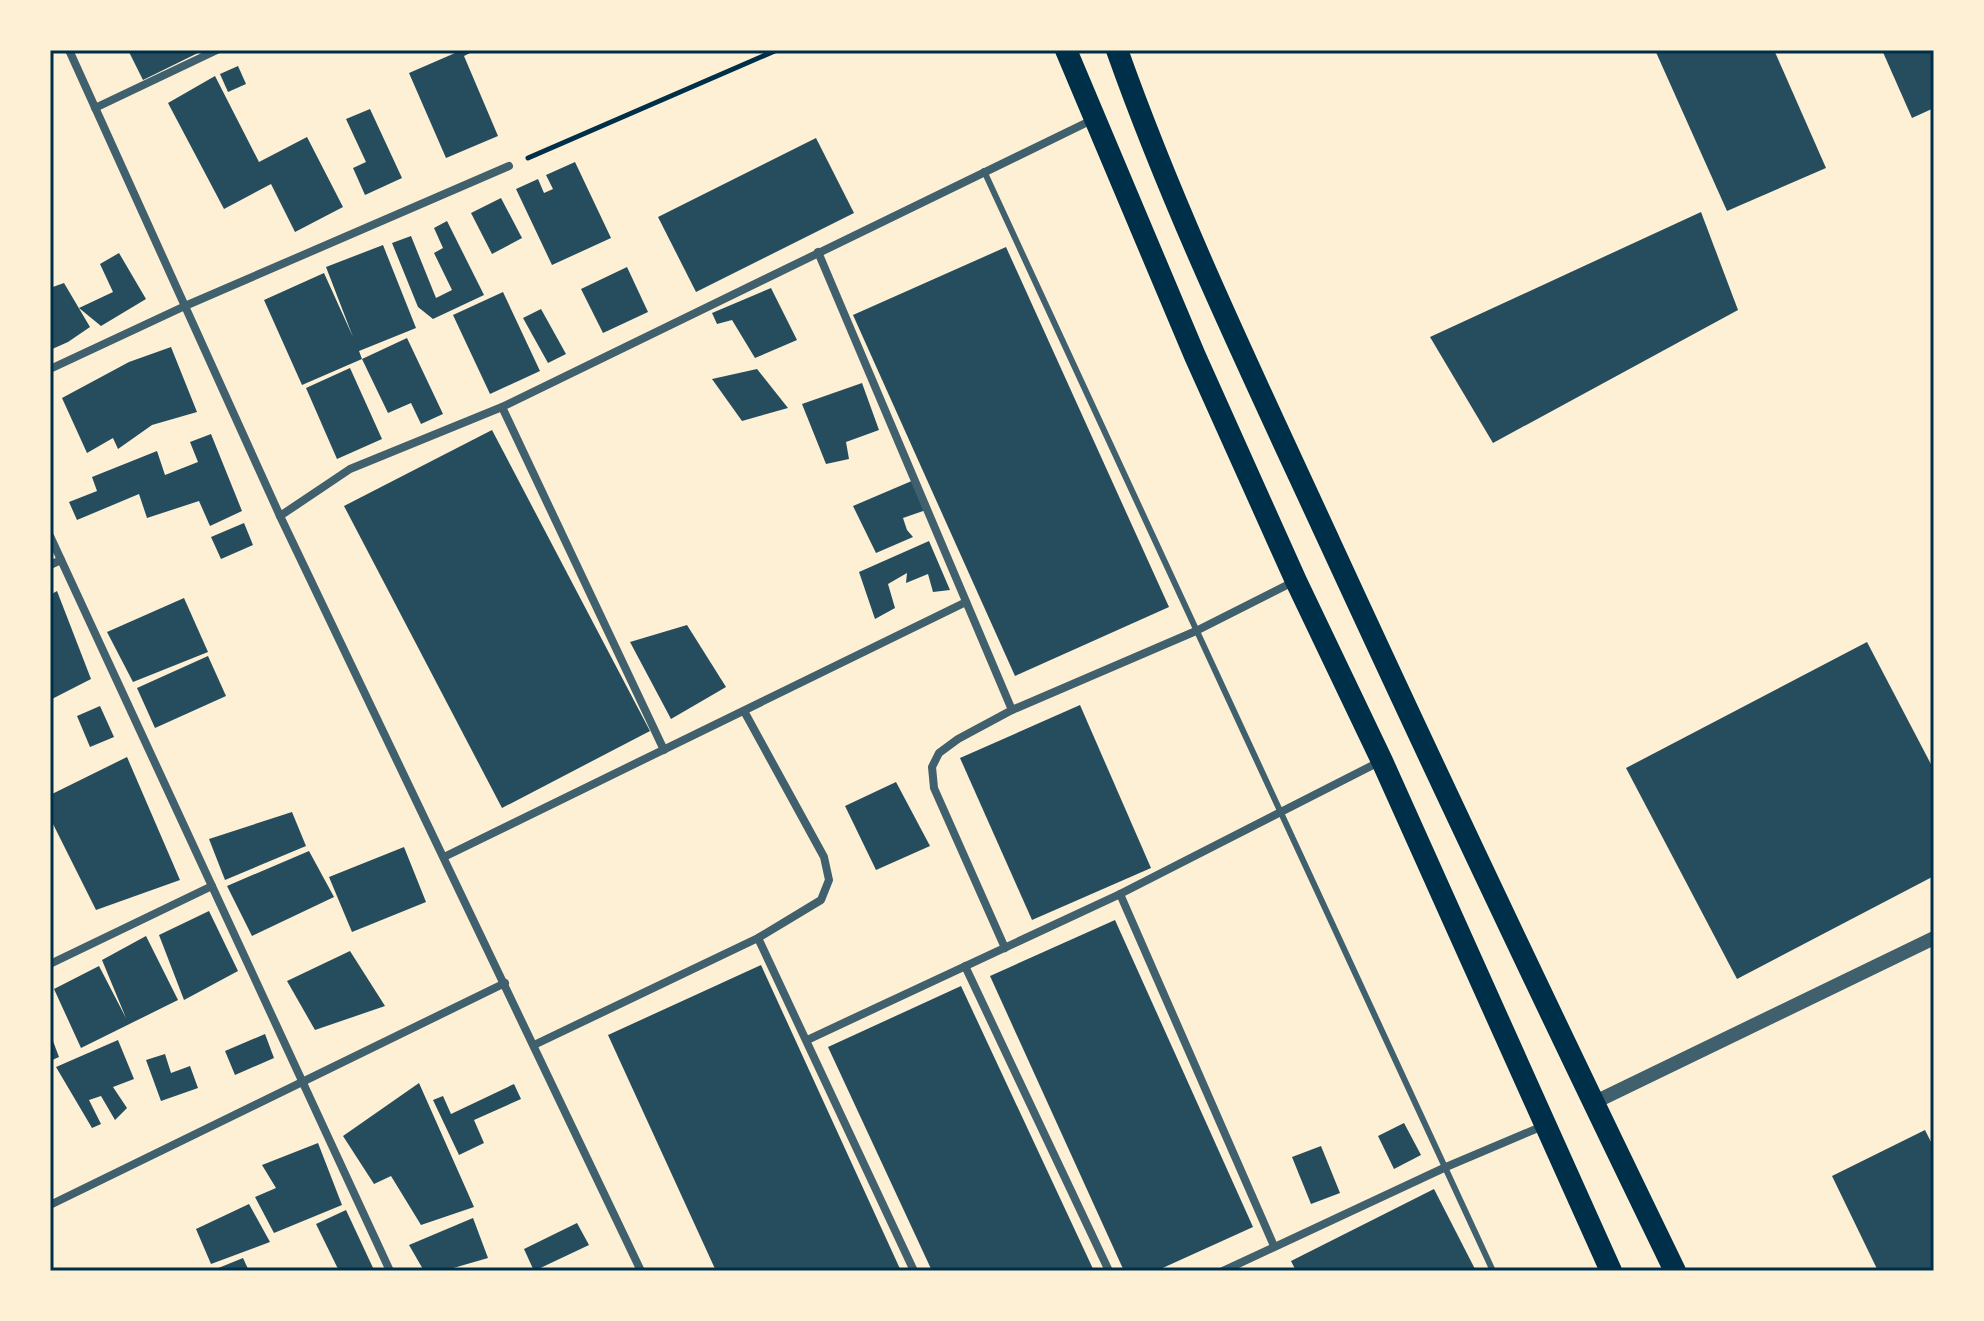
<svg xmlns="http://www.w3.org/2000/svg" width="1984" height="1321" font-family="Poppins,sans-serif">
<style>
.building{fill:#264d5e}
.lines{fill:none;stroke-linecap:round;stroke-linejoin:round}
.path{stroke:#003049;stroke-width:5}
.service{stroke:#3f606c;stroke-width:6}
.minor{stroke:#3f606c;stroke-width:8}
.tertiary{stroke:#3f606c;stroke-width:14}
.trunk{stroke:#003049;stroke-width:22}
.neatline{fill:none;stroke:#003049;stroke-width:3}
</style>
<rect width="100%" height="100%" fill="#fdf0d5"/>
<g class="building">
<path d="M128,50H204L143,80Z"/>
<path d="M462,50H476L464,56L498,136L446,158L409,73Z"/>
<path d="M1655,50H1774L1826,168L1727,211Z"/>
<path d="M1882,50H1934V108L1912,118Z"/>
<path d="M238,66L246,84L228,92L220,74Z"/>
<path d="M215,76L259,162L307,137L343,207L295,232L271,184L224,209L168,103Z"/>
<path d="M370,109L402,178L365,195L353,168L366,162L346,119Z"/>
<path d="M816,138L854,213L696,292L658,217Z"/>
<path d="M575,162L611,238L552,265L516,189L538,179L544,193L553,189L546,175Z"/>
<path d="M501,198L522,238L492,254L471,213Z"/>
<path d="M1701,212L1738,310L1493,443L1430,337Z"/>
<path d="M447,221L484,295L433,319L418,307L392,243L411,236L436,298L452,290L434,253L443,248L434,228Z"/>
<path d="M383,245L416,328L359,351L362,359L302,385L264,300L324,273L353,337L326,267Z"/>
<path d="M1006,247L1169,607L1015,676L853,315Z"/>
<path d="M119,253L146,299L101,326L79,308L113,292L100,264Z"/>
<path d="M627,267L648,312L603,333L581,289Z"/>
<path d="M64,283L90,327L68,342L50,350V288Z"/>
<path d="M771,288L797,340L755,358L732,320L717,324L712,313Z"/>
<path d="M503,292L540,371L490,394L453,315Z"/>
<path d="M541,309L566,354L548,363L523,318Z"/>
<path d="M407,338L443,414L421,424L411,403L388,413L362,359Z"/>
<path d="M171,347L197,412L152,425L118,449L113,438L87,453L62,398L129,362Z"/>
<path d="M350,368L382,439L337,459L306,388Z"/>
<path d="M757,369L788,408L742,421L712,379Z"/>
<path d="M862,383L879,430L846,442L849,459L826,464L802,404Z"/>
<path d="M492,430L650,731L502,808L344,506Z"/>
<path d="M211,434L242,511L210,526L199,501L147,518L139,494L77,520L69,502L97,491L92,477L157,451L165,475L198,462L190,442Z"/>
<path d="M914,480L926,510L903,518L907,530L913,537L876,553L853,506Z"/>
<path d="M244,523L253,545L221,559L211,537Z"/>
<path d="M929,541L950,590L933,592L928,574L906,583L907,573L888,584L895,608L875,619L859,572Z"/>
<path d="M57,591L91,679L50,700V595Z"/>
<path d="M184,598L208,652L133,682L107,632Z"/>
<path d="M687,625L726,687L671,719L630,642Z"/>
<path d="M1867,642L1934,770V876L1737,979L1626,768Z"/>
<path d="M208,656L226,696L155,728L137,688Z"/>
<path d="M1080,705L1151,868L1032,920L960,758Z"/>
<path d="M100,706L114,737L90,747L77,716Z"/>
<path d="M127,757L180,880L96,910L50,818V795Z"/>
<path d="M896,782L930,846L876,870L845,806Z"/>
<path d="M292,812L306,846L225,880L209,839Z"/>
<path d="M404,847L426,902L352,932L329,877Z"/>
<path d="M309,851L334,897L252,936L227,886Z"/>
<path d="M209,911L238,971L184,1000L159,935Z"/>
<path d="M1115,920L1253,1227L1156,1271H1124L990,976Z"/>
<path d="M146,936L178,1000L81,1048L54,989L99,966L126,1018L102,960Z"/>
<path d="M350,951L385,1006L315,1030L287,981Z"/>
<path d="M761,965L901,1271H716L608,1035Z"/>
<path d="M961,986L1094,1271H932L828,1047Z"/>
<path d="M50,1033L59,1057L50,1061Z"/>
<path d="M265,1034L274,1058L235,1075L225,1051Z"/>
<path d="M118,1040L134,1079L113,1087L127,1108L115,1120L101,1096L89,1100L101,1124L92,1128L56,1067Z"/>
<path d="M165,1054L171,1073L190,1066L198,1088L161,1101L146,1060Z"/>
<path d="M419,1083L474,1207L421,1225L391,1176L374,1184L343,1136Z"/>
<path d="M514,1084L521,1099L474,1120L484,1143L459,1155L433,1100L443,1096L451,1114Z"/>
<path d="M1404,1123L1421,1155L1394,1169L1378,1136Z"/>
<path d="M1925,1130L1934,1148V1271H1878L1832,1176Z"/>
<path d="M318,1143L342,1205L274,1233L255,1197L276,1188L262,1165Z"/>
<path d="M1321,1146L1340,1193L1311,1204L1292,1157Z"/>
<path d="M1434,1189L1476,1271H1296L1291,1261Z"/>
<path d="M249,1204L270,1242L211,1264L196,1229Z"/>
<path d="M346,1210L374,1270L371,1271H339L316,1224Z"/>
<path d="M473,1218L488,1258L443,1271H424L409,1245Z"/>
<path d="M577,1223L589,1245L534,1271L524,1249Z"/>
<path d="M243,1258L249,1271H211Z"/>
</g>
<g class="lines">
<path class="path" d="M528,158L777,50"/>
<path class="service" d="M984,171L1493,1271"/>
<g class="minor">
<path d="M69,50L280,516L641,1271"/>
<path d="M95,108L217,50"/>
<path d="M818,252L1012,710"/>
<path d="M50,369L185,306L509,166"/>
<path d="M502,407L664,750"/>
<path d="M280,516L350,469L502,407L1094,119"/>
<path d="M50,536L390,1271"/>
<path d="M50,565L61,560"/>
<path d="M444,857L966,602"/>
<path d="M1120,894L1274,1246"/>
<path d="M758,938L914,1271"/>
<path d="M1005,948L934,788L932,767L939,753L958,739L1012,710L1196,631L1295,581"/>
<path d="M50,964L212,886"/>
<path d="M965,966L1109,1271"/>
<path d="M807,1040L1120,894L1381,761"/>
<path d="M534,1045L758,938L821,900L829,880L824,857L744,711"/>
<path d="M50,1205L505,983"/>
<path d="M1223,1271L1446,1167L1543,1126"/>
</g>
<path class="tertiary" d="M1593,1103L1934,938"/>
<g class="trunk">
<path d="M1066,50L1195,356L1296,581L1382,761L1611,1271"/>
<path d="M1117,50C1177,219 1256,382 1331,545C1443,788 1558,1030 1675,1271"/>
</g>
</g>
<rect width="1984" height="1321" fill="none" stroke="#fdf0d5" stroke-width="104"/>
<rect x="52" y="52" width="1880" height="1217" class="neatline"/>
</svg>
